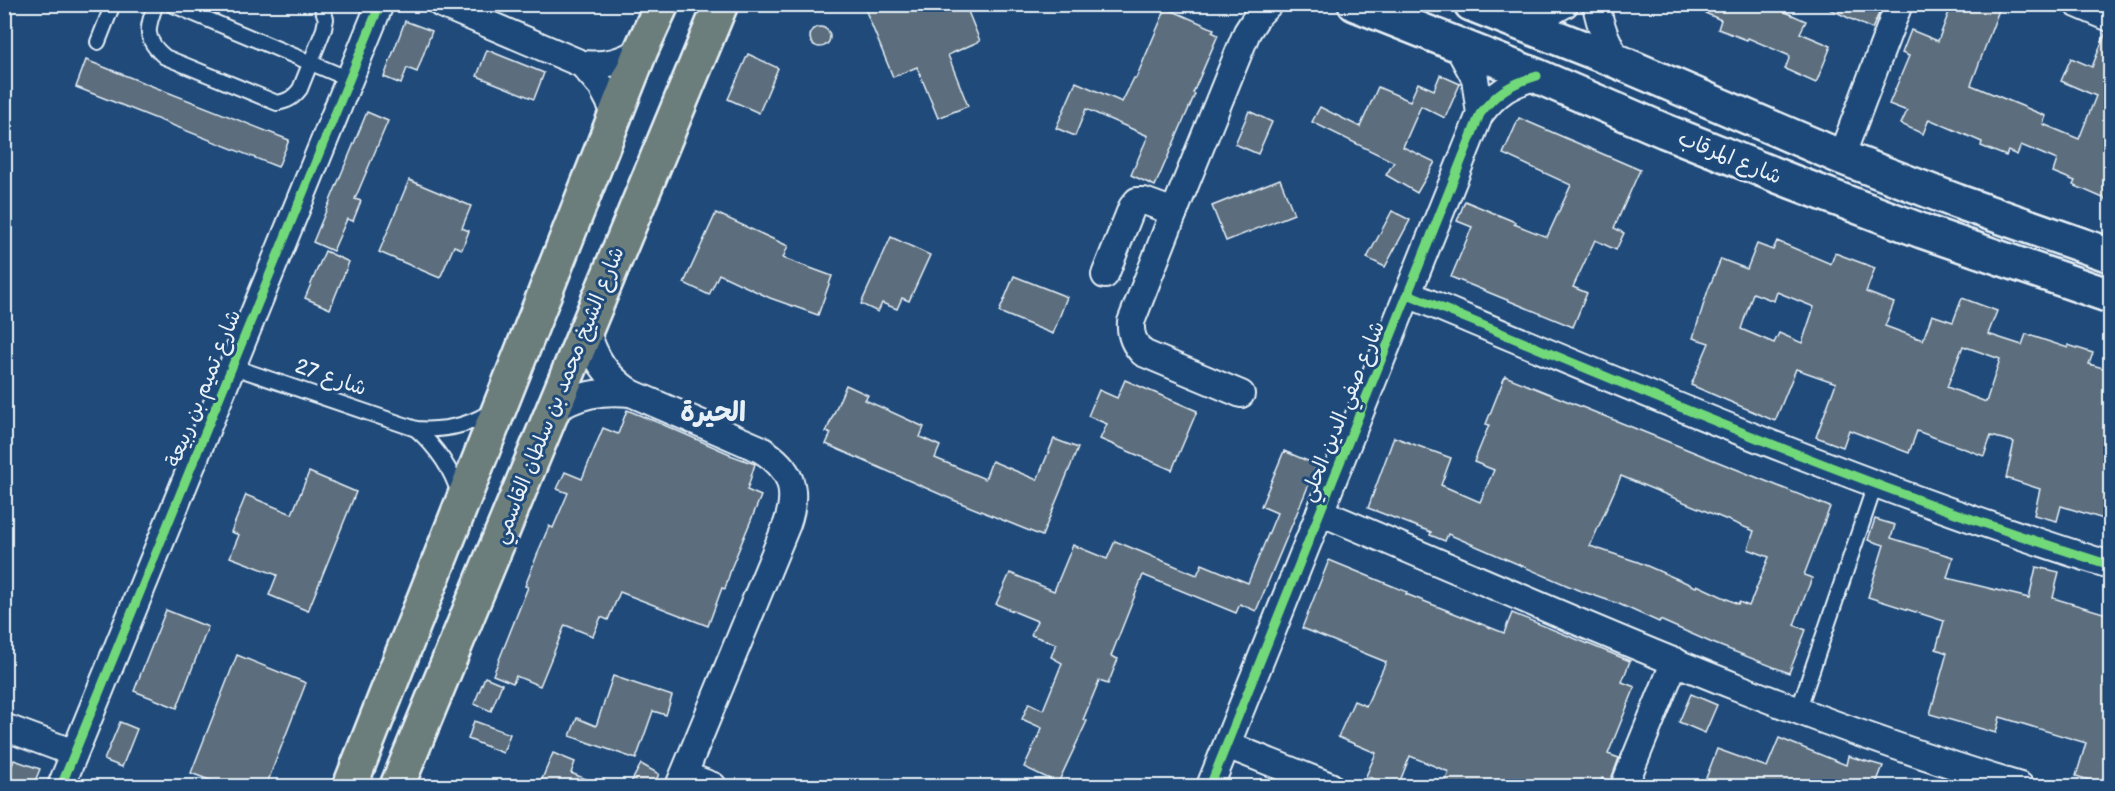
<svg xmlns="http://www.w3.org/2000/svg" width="2115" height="791" font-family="'Balsamiq Sans','Playpen Sans Arabic',sans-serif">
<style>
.building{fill:#5c6e7d;stroke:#e8f1f8;stroke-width:1.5;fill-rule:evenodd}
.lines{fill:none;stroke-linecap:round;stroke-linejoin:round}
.service-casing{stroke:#e8f1f8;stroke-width:18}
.minor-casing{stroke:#e8f1f8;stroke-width:30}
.secondary-casing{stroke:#e8f1f8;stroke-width:38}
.primary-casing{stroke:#e8f1f8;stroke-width:38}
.service{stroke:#1f4a7a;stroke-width:14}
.minor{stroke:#1f4a7a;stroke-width:26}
.secondary{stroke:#1f4a7a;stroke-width:33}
.primary{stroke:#6c7e7c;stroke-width:33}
.cycleway-casing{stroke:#1f4a7a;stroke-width:13}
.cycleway{stroke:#71d979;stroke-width:9}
.labels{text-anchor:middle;stroke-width:6;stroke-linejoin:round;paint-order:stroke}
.street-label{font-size:21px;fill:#e8f1f8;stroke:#1f4a7a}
.district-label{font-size:27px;font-weight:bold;fill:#e8f1f8;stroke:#1f4a7a}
</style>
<rect width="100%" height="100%" fill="#1f4a7a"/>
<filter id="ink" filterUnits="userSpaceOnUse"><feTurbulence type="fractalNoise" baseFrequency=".0167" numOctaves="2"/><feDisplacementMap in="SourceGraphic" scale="12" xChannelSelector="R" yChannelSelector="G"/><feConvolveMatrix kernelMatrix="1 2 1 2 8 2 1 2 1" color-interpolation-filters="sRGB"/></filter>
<g filter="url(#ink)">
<g class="building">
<path d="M863,4H965L980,41L948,55L968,106L938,118L917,67L893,77Z"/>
<path d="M1685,4H1783L1781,10L1806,21L1800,33L1831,46L1816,83L1785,69L1790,56L1748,38L1747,40L1718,29L1721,20Z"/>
<path d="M1819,4H1866L1880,11L1872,29Z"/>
<path d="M1952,4H1985L1999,10L1971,85L2046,116L2043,124L2079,139L2096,96L2061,81L2071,58L2092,67L2106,32L2110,33V201L2073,185L2075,181L2053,172L2057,160L2021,145L2017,155L2008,151L2006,156L1981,146L1982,142L1929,119L1923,134L1901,124L1907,111L1889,104L1909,56L1902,53L1911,30L1938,41Z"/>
<path d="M1166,8L1214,29L1212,32L1218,35L1193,93L1195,94L1155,186L1131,175L1148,136L1086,109L1075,136L1056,128L1076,82L1122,102L1134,78H1136Z"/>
<path d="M405,21L432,31L417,72L407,68L401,84L384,77Z"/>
<circle cx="820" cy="37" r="10"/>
<path d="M487,50L544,73L534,99L477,76Z"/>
<path d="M748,54L778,68L759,113L728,99Z"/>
<path d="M86,60L289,140L278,167L76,87Z"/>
<path d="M1440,75L1460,84L1445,118L1421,106L1403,147L1435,162L1417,193L1386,175L1394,162L1312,122L1320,107L1360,127L1378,87L1410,101L1418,83L1434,90Z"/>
<path d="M1249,111L1272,122L1258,154L1235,144Z"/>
<path d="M367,112L388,121L355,199L361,201L353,221L347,219L333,251L313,242Z"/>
<path d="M1519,118L1640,170L1614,228L1624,233L1616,250L1595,240L1573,287L1587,293L1573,327L1451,277L1472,227L1457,221L1465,201L1515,222L1514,224L1547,237L1571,185L1503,154Z"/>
<path d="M1280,179L1294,214L1226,241L1212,206Z"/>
<path d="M409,180L471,206L462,228L469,231L462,249L454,246L440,278L379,252Z"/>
<path d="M1392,211L1410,220L1385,267L1367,258Z"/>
<path d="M716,213L788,246L783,258L832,276L818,315L770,298L719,274L709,295L684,283Z"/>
<path d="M891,237L930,255L909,301L902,298L897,309L882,303L878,312L861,304Z"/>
<path d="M1777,241L1831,264L1835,253L1875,268L1866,292L1894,303L1885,326L1923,340L1932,315L1953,322L1962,298L1997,311L1988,334L2022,345L2026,334L2068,348V345L2093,353L2089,364L2110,370V521L2061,506L2057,521L2034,515L2040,489L2006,478L2014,442L1991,436L1984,456L1917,431L1909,453L1849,430L1843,447L1816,437L1836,383L1796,369L1775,421L1691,385L1709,343L1693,338L1708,290L1721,259L1747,269L1757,244L1773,250ZM1777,292L1814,307L1802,343L1779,333L1774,343L1741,329L1753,293L1774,301ZM1963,346L2000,359L1986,402L1947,387Z"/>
<path d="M325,251L349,262L330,309L305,298Z"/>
<path d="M1014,276L1067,297L1053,334L999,312Z"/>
<path d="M1505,376L1830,507L1804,575L1812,578L1794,625L1806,630L1789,673L1710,642L1660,620L1659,622L1619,604L1578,590L1448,534L1445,541L1430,535L1431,532L1368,508L1394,437L1451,458L1441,485L1480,502L1494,470L1474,462L1489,425L1486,424ZM1621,476L1754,531L1748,549L1769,557L1749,606L1739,602L1738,604L1697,585L1696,587L1638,562L1590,546Z"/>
<path d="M1125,380L1197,411L1172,470L1100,439L1107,424L1088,416L1099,390L1117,398Z"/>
<path d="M846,385L868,395L865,400L924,427L920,437L940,446L935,458L985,479L992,461L1037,480L1054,439L1078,448L1042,536L951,499L826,444L831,433L826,432Z"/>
<path d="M627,410L664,425L730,454V455L755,464L747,490L761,496L732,566L725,589L722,588L708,626L620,592L608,620L601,617L593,636L565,625L540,686L516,676L513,683L493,675L528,587L525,586L541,545L549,526L553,528L568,493L557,489L565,472L582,479L603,428L618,434Z"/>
<path d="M1284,451L1317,465L1256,611L1240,604L1236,613L1143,575L1111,656L1118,659L1108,684L1099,681L1083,720L1087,721L1058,783L1024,767L1042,728L1022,719L1029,703L1043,710L1062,663L1051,657L1056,644L1031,635L1037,621L996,604L1010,573L1054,591L1073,545L1107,559L1115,541L1197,575L1202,564L1248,583L1277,513L1261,506Z"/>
<path d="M309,472L356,492L308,611L269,595L277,575L230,557L239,535L231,532L246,495L292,514Z"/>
<path d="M1875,519L1895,525L1891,538L1953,557L1947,578L2029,598L2036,567L2059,572L2053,598L2110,615V765L2105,785L2076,776L2086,743L2000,717L1996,733L1930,714L1947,653L1936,649L1944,621L1868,597L1884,545L1868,540Z"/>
<path d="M1329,560L1407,592L1406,594L1504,633L1512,613L1630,661L1622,682L1635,687L1608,754L1619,758L1610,782L1602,778L1598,786H1443L1449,772L1410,756L1398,786H1393L1366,776L1376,753L1338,737L1354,701L1366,706L1386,662L1302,628Z"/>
<path d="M166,610L208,627L177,708L134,691Z"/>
<path d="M237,655L306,683L266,786H225L191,773Z"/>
<path d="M613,676L672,696L666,715L653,711L636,759L570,736L577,718L596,726Z"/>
<path d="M485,677L502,684L491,711L474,704Z"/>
<path d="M1691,694L1717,705L1705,733L1679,722Z"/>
<path d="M474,721L510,734L503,753L468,739Z"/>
<path d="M120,722L137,729L122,767L104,760Z"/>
<path d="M1779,738L1846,765L1848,756L1883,766L1875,786H1703L1717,749L1767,767Z"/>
<path d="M553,753L575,762L571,773L603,786H539Z"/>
<path d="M14,760L40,769L33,786H4Z"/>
<path d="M641,764L659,774L653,786H629Z"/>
</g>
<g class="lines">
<defs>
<g id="service">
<path d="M156,4C147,27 143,39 165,57L277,103C288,101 293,98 300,89L324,29L326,19L321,4"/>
<path d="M171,4L349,79"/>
<path d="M98,42L113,4"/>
<path d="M231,366L416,429C445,431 470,426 493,410"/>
<path d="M416,429C436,447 451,467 459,494"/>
<path d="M1798,711L1875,485"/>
</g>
<g id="minor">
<path d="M441,4L582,64C605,66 622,62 641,50"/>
<path d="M1596,4C1600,27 1607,44 1619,62"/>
<path d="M2077,4L2110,18"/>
<path d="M1525,26L1565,4"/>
<path d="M1457,45L1475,78L1480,114"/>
<path d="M582,64L602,87L616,114"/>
<path d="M1841,157L1899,4"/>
<path d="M1105,275L1132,207L1137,201H1144L1174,212"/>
<path d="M1408,294C1640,391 1870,490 2110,565"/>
<path d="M586,329C595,359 605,375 631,393L760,449C791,468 799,489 787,524L679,786"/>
<path d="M1241,394L1143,353C1134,344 1130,335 1131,322L1170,222L1247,32L1258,15L1269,4"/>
<path d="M552,411C578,395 600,390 631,393"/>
<path d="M1320,512C1551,609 1780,715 2020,786"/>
<path d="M4,727L74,753"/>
<path d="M1227,745L1330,786"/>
<path d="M684,775L713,786"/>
<path d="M61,786L380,4"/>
<path d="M1210,786L1480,114C1497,92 1510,84 1537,76"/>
<path d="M1624,786L1675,661"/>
</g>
<g id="secondary">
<path d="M1355,4L1537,76L1665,131L1793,182L1922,231L2110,296"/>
<path d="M1471,4L1619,62L1841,157L1956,201L2110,255"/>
</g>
<g id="primary">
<path d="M350,786L641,50L662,4"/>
<path d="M397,786L721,4"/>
</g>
</defs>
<use href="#service" class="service-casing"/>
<use href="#minor" class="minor-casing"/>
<use href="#secondary" class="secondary-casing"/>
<use href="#primary" class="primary-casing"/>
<use href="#service" class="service"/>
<use href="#minor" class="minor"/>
<use href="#secondary" class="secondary"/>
<use href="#primary" class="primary"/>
<defs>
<g id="cycleway">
<path d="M1408,294C1640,391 1870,490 2110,565"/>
<path d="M61,786L380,4"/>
<path d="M1210,786L1480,114C1497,92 1510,84 1537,76"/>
</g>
</defs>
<use href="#cycleway" class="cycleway-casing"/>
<use href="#cycleway" class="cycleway"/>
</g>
</g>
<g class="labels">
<g class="street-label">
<text transform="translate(1730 157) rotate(22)" y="7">شارع المرقاب</text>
<text transform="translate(331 377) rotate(19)" y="7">شارع 27</text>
<text transform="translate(203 388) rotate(-68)" y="7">شارع تميم بن ربيعة</text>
<text transform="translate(558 395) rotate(-68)" y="7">شارع الشيخ محمد بن سلطان القاسمي</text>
<text transform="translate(1342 411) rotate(-68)" y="7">شارع صفي الدين الحلي</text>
</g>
<g class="district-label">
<text x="713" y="421">الحيرة</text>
</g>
</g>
<rect width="2115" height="791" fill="none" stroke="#1f4a7a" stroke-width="24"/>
<rect x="12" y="12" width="2091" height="767" fill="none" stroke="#e8f1f8" stroke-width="2" filter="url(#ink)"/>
</svg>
